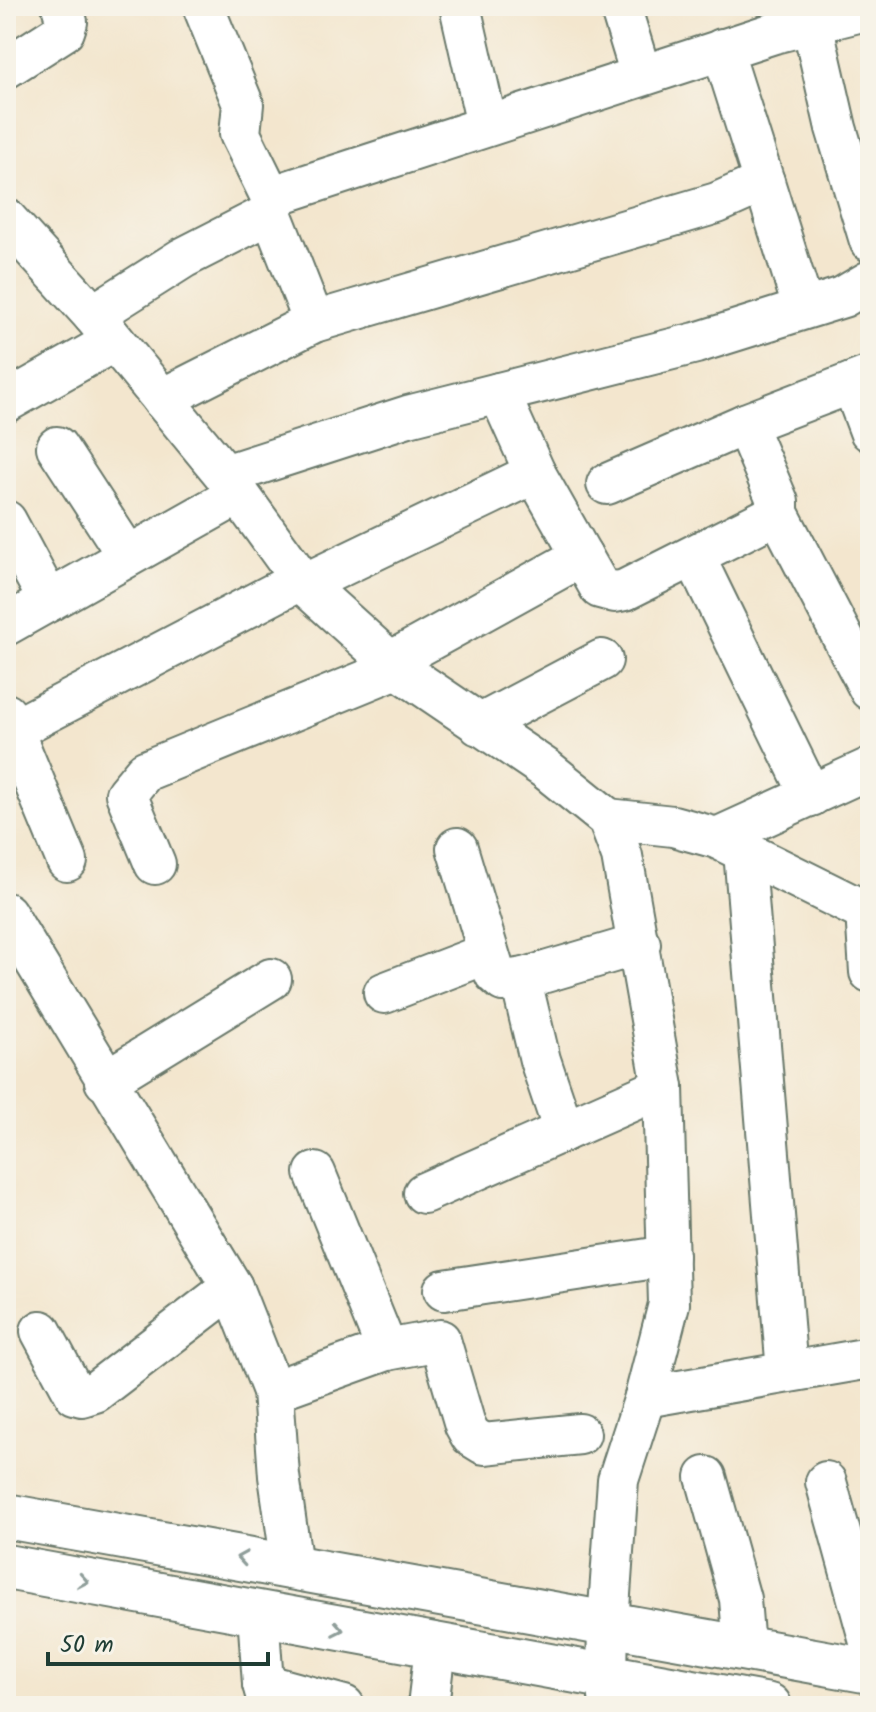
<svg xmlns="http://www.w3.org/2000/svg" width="876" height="1712" font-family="Kalam,sans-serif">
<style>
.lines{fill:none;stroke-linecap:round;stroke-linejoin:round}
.minor-casing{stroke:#69786a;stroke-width:44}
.major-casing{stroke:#69786a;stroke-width:48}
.minor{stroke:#fff;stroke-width:40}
.major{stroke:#fff;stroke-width:44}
.oneway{stroke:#8f9e9a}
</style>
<rect width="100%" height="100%" fill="#f7f3e8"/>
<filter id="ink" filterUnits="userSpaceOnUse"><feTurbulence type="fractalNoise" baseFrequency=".0125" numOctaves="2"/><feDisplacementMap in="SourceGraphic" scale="16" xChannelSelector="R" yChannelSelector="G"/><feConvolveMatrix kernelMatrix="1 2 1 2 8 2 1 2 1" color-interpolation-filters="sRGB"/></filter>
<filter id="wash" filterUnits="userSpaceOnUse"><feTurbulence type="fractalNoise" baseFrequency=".006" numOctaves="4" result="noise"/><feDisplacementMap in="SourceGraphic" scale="32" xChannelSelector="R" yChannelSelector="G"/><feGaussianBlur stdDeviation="1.8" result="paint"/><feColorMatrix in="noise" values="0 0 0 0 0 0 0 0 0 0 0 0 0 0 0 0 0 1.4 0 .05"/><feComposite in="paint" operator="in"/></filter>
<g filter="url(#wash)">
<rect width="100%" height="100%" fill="#f3e6ce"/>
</g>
<g filter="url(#ink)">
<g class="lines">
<defs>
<g id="minor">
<path d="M203,6L243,104L240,134L273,201"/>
<path d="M460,6L487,125"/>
<path d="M620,6L641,75"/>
<path d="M808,6L836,128L870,241"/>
<path d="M722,49L764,182"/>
<path d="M6,68L64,31L67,22L62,6"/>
<path d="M6,219L93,315L225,475L304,584L397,668L546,769L608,819L622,856L663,1087L669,1304L645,1397L618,1480L608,1623L607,1677L610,1706"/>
<path d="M93,315L183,258L271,213"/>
<path d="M314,322L271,213L273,201L285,192L774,33L870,9"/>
<path d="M852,383L870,431"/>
<path d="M162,399L314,322L717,203L764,182L803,307"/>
<path d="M6,402L114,341"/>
<path d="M57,447L128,556"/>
<path d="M535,473L600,588L615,592L625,590L778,513V502L745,424L870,376"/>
<path d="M225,475L408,416L696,343L843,297L870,281"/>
<path d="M607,484L745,424"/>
<path d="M778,513L870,690"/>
<path d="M6,521L49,601"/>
<path d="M694,556L811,796"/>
<path d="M304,584L535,473L499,393"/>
<path d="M6,625L239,494"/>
<path d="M390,662L582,556"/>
<path d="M6,714L67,861"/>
<path d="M479,725L602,660"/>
<path d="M15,729L300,580"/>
<path d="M608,819L673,826L717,838L870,914"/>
<path d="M717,838L870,768"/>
<path d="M457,848L495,974L503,981L525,978"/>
<path d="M744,851L787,1372"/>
<path d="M155,864L126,794L145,771L397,668"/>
<path d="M866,911L870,972"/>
<path d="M6,913L232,1287L273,1391L279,1476L292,1566"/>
<path d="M384,993L488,953"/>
<path d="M105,1081L271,979"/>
<path d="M564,1131L540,1060L523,989L525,978L640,944"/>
<path d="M424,1193L663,1087"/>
<path d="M444,1290L668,1256"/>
<path d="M41,1331L75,1394L82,1396L95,1392L232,1287"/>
<path d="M387,1350L440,1340L465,1425L471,1436L484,1444L580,1434"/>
<path d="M273,1391L387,1350L315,1173"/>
<path d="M645,1397L870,1358"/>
<path d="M706,1477L740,1599L744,1648"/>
<path d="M826,1482L870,1642"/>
<path d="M258,1613L263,1684L269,1706"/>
<path d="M263,1684L344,1706"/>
<path d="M428,1706L435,1648"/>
</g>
<g id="major">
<path d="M6,1516L870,1671"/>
<path d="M6,1567L769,1706"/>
</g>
</defs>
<use href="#minor" class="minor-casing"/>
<use href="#major" class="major-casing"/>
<use href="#minor" class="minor"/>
<use href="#major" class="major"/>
</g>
<defs><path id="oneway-chevron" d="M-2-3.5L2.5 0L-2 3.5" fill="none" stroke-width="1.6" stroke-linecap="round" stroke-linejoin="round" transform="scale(2)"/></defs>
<g class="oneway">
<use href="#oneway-chevron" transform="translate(242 1558) rotate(-171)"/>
<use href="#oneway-chevron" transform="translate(83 1581) rotate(10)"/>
<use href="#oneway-chevron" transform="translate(338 1629) rotate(11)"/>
</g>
</g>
<rect width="876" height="1712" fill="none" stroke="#f7f3e8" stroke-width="32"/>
<path d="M48 1652v12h220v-12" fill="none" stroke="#1f3d34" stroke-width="4"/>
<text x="60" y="1652" font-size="24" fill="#1f3d34" stroke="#f7f3e8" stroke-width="6" paint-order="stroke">50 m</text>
</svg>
